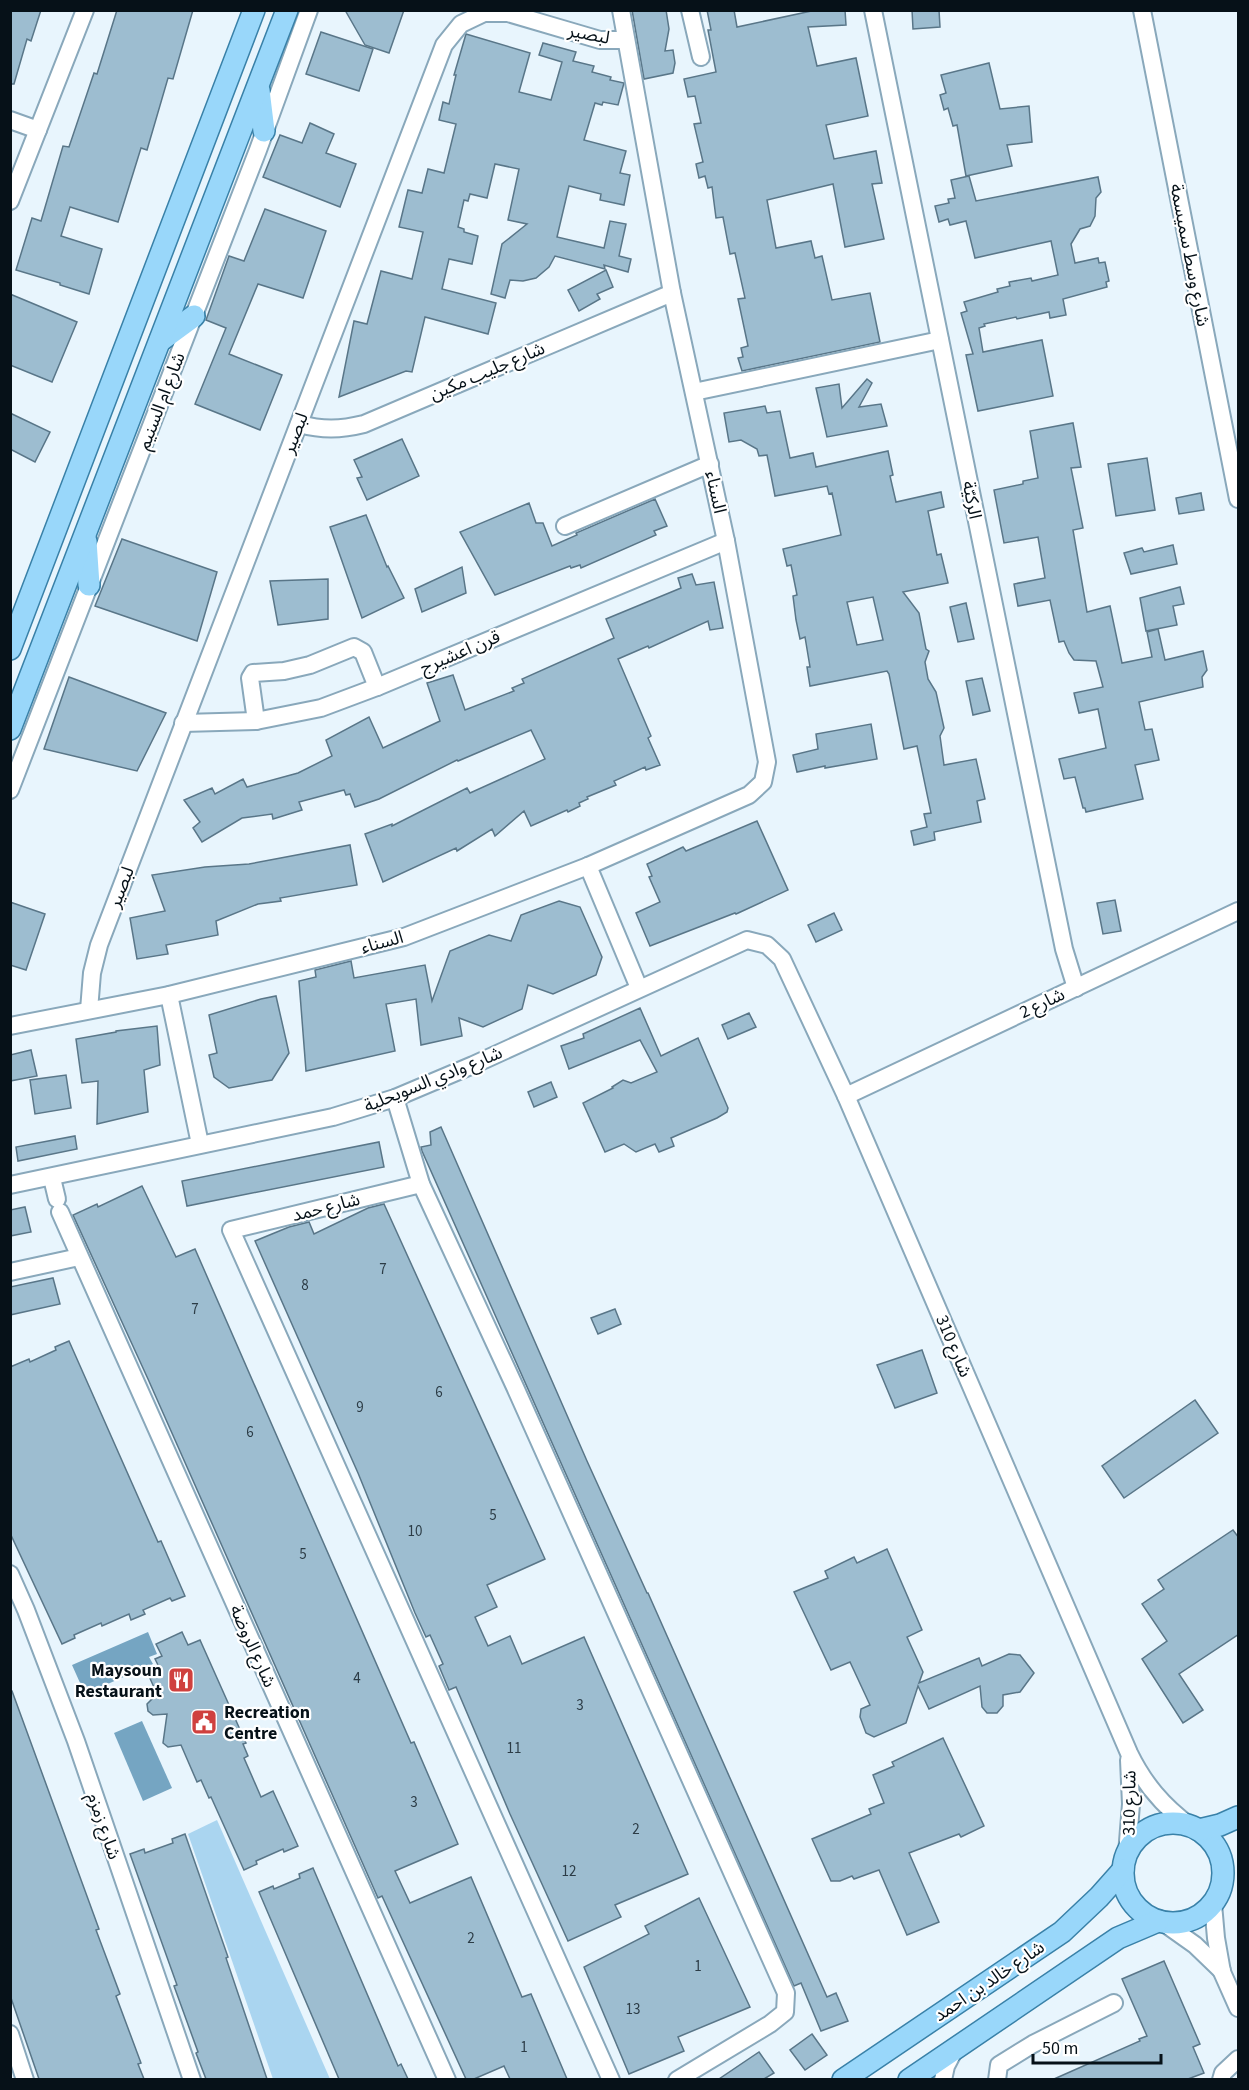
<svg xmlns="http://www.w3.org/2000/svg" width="1249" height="2090" font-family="'Source Sans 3','Noto Sans Arabic',sans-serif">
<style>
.green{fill:#aad5f0}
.water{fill:#75a5c2}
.building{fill:#9dbdd0;stroke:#597688;stroke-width:1.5;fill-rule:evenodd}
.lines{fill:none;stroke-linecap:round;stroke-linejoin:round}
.minor-casing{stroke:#89a8bb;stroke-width:20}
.major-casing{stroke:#3981a8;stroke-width:24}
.minor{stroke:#fff;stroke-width:16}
.major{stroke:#99d7fa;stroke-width:21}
.labels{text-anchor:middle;stroke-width:4.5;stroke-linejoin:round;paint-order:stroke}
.number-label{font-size:15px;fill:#2c3c46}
.street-label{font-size:18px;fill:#061118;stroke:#fff}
.poi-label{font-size:18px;font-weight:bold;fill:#061118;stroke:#fff;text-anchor:end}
</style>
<rect width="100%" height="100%" fill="#e8f5fd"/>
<path class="green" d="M217,1820L330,2079H273L188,1834Z"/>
<g class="water">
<path d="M148,1632L157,1654L149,1657L153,1664L85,1694L72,1665Z"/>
<path d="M142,1721L172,1788L143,1801L114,1733Z"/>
</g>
<g class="building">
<path d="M10,10H41L31,41L27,39L14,84H10Z"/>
<path d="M117,10H193L173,79L168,78L147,150L141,148L118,222L70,207L61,236L102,249L89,294L60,285V283L16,270L32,218L41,221L63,146L69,147L94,73L97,74Z"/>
<path d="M345,10H404L389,53L365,45Z"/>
<path d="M632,10H666L669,29L665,51L673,50L675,63L673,73L644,79Z"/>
<path d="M707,10H734L737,27L816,10H845L846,25L808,27L817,66L856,58L868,116L826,125L834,159L876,151L882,183L872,184L884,239L845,247L833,184L767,200L776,248L811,241L815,258L822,256L832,300L870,293L880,342L742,371L738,358L743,357L741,348L748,346L738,299L745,298L735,253L730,254L723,217L716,218L712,187L708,188L705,176L699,178L696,164L703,162L694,124L701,123L695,96L688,97L684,79L716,72L708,30H711Z"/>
<path d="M912,10H939L940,27L913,29Z"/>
<path d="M321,32L373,49L359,91L306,74Z"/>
<path d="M466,34L530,53L519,92L551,100L562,62L539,55L543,43L576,52L573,61L594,66L592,72L611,77L610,80L624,83L618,105L603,102L602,105L595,103L584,140L626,151L620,173L630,175L624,205L600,200L601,194L569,186L557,237L604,248L610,221L626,224L619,256L631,259L628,272L604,265L605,269L555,256L549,267L536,278L523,281L510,280L505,298L491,294L502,244L527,224L508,220L519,169L495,164L487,198L470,194L468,201L464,200L458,227L464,229V232L478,236L472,264L449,259L442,289L496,303L488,334L425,317L412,372L406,371L339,397L354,321L367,324L381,271L412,279L423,232L399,227L408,190L422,193L428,169L444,173L456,124L439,120L443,102L449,104L456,75H454Z"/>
<path d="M989,63L1000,109L1029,106L1032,142L1007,145L1012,166L966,176L957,125L953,126L948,108L944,110L940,95L946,93L941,75Z"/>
<path d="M310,123L334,134L326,153L356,164L340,207L263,177L280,135L302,143Z"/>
<path d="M969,176L976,201L1098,177L1101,192L1096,198L1095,216L1090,226L1080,229L1071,244L1075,263L1098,258L1099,263L1105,262L1109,281L1106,282L1107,287L1063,299L1066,315L1050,318L1049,312L1017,319L1016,317L984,324L985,326L979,328L983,352L1042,340L1053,396L978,411L966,355L973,354L961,313L967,311L964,302L998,292L997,289L1010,286L1009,282L1031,278L1032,281L1058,275L1051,241L975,258L966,221L950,225L948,219L939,222L935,206L949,203L948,199L955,198L951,180Z"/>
<path d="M265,209L326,231L303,298L258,284L229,354L282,375L260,430L195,404L226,328L206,320L229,256L244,261Z"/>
<path d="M606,270L613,287L597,294L600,299L579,311L568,290Z"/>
<path d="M10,294L77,322L52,382L10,365Z"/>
<path d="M867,379L872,383L859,407L881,404L887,426L827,437L816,388L839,384L842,408Z"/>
<path d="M765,406L767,413L780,411L790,458L813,453L816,467L888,451L893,475L890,476L896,502L941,492L944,507L928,511L937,555L941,554L948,583L903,592L919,613L926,649L929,651L925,662L928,679L936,692L944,728L940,736L944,765L976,759L985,799L977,801L981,822L934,832L935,840L914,845L911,831L927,827L924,814L931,813L917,746L904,749L889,674L887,671L810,686L807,667H810L805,637L800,639L796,620L793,596L797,595L791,565L787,566L783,549L841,535L832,493L829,494L827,486L775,496L767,455L759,456L757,449L741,440L729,442L724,413ZM873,597L883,640L857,645L847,602Z"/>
<path d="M10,413L50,432L35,462L10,449Z"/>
<path d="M1073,423L1081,467L1071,468L1083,528L1073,530L1087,612L1110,606L1122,663L1152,657L1147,632L1158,629L1165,660L1203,651L1207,670L1202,677L1203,687L1139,702L1145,730L1152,729L1159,760L1135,765L1143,799L1086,812L1085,808H1083L1075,777L1064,779L1059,759L1106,748L1098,709L1079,713L1074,693L1103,687L1096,661L1074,660L1069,653L1064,641L1059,642L1050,600L1018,606L1014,584L1045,578L1038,537L1004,543L994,490L1023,484V481L1038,478L1030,431Z"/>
<path d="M402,439L419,476L367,500L357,478L362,477L354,460Z"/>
<path d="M1147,458L1155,510L1116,516L1108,464Z"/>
<path d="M1201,493L1204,510L1179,514L1176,498Z"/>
<path d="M655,499L667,526L654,531L656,535L581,568L580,565L571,568L570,566L495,595L460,532L529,503L536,523H543L552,546L577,535L576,533Z"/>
<path d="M366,515L387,567L388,566L404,598L362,618L330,527Z"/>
<path d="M122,539L217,572L197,641L95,606Z"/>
<path d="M1173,545L1177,564L1131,574L1124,553L1142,548L1144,552Z"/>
<path d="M462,567L466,593L422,612L415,589Z"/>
<path d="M692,574L696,585L714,582L723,628L710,630L708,621L649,648L648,646L618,659L651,736L648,738L660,765L646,770L645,767L614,781L616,785L587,797L588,799L579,803L580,806L568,812L567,810L531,826L524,811L495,836L492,829L457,851L456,848L383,882L365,834L392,824V826L467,788L470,793L545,759L531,730L458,761L457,760L379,799L355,807L350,794L346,795L344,790L299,802L302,810L273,819L272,814L242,818L202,842L193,828L200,822L184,800L212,788L215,794L243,779L247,787L298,773L332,756L326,740L369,717L383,748L440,721L427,683L453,675L465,710L514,691L512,688L524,683L522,679L614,638L606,619L681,588L678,578Z"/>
<path d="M328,579V619L278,625L270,581Z"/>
<path d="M1180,587L1184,604L1173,606L1177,625L1146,631L1140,598Z"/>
<path d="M966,603L974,639L958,642L950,607Z"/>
<path d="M69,677L166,713L137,771L44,749Z"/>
<path d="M982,678L990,711L973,715L966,681Z"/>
<path d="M871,724L877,759L825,768V766L797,772L793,755L818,749L816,734Z"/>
<path d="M757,821L788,890L736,914L735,913L650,946L636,913L660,902L649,877L652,876L647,864L683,847L686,851Z"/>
<path d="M350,845L357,885L280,898L281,901L258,904L216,921L218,935L166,945L168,954L137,959L130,918L165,911L152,875L205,867L249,864Z"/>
<path d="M1115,900L1121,931L1103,934L1097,903Z"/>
<path d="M559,901L580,907L602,957L596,975L553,994L528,985L522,1009L483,1027L459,1018L462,1036L421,1045L416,999L386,1004L395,1051L306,1071L299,981L316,977L315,970L351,961L354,978L425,965L432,1001L450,951L489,935L511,941L521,915Z"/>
<path d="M10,902L45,914L26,970L10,965Z"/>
<path d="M834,913L842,930L816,942L808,925Z"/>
<path d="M276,996L289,1053L272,1080L229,1088L214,1077L209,1055L217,1053L209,1015L261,999Z"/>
<path d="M640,1008L661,1056L698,1038L728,1108L727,1112L717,1118L671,1138L674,1146L659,1152L655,1144L636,1152L624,1144L605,1152L583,1103L613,1088L612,1087L623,1080L631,1083L657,1072L640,1040L569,1069L561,1046L584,1038L583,1034Z"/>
<path d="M749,1013L756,1027L728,1039L722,1025Z"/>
<path d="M157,1026L160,1065L144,1070L148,1112L97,1124L98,1081L82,1083L76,1039L116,1032V1031Z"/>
<path d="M31,1050L37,1076L10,1081V1055Z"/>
<path d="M66,1075L71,1108L35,1114L30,1080Z"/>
<path d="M551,1082L557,1097L534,1107L528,1092Z"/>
<path d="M441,1127L587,1461L647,1593H648L827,1997L836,1993L848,2021L821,2031L801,1983L794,1986L422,1151L421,1147L431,1145L430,1132Z"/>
<path d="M75,1136L77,1149L18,1161L16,1147Z"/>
<path d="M379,1142L384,1167L187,1206L182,1181Z"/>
<path d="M142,1186L176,1257L195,1249L411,1743L414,1742L458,1844L395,1871L410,1903L471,1877L522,1997L531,1994L567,2079H510L504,2066L474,2079H466L382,1896L378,1898L148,1379L73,1215L97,1204L98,1207Z"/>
<path d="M384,1204L545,1559L487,1585L497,1607L475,1617L488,1646L510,1636L522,1664L584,1637L688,1874L615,1905L621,1917L568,1941L510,1814L456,1687L449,1690L439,1666L443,1664L430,1635L426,1637L415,1613L358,1473L255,1241L289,1227L309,1222L314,1234L368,1208Z"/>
<path d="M25,1207L31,1232L10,1236V1210Z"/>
<path d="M53,1278L60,1304L10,1315V1287Z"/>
<path d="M615,1309L621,1324L598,1334L591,1318Z"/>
<path d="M69,1341L158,1542L161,1541L185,1596L172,1601L170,1598L143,1610L145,1614L131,1620L129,1614L102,1626L101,1623L74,1635L75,1638L62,1644L10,1533V1367L29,1359L30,1362L56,1350L55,1347Z"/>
<path d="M922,1350L937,1393L895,1408L877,1365Z"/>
<path d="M1195,1400L1218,1433L1124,1498L1102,1466Z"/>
<path d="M1233,1530L1239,1538V1634L1179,1674L1203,1710L1183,1723L1142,1659L1167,1641L1142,1604L1164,1589L1158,1580Z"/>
<path d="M887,1549L922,1630L907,1637L923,1672L919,1683L979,1658L982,1666L1009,1654L1020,1655L1034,1673L1020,1692L1003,1695V1706L997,1713H987L982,1707L980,1686L929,1709L918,1686L906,1723L874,1737L866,1733L860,1717L861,1709L870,1705L850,1662L831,1670L794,1592L828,1578L825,1571L854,1557L857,1563Z"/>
<path d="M182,1632L188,1645L200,1640L246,1743L243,1744L248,1756L244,1758L261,1797L273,1791L298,1846L284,1852L283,1849L256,1861L257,1864L244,1870L211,1797L209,1798L201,1780L197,1782L181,1745L168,1747L163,1743L167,1714L153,1715L148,1711L147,1704L157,1694L148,1674L160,1669L155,1659L162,1656L156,1644Z"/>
<path d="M10,1691H12L99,1929L96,1930L120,1994L116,1996L141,2063L138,2064L144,2079H39L10,1995Z"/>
<path d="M943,1738L984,1826L961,1837L959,1834L909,1853L939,1922L907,1935L879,1870L854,1879L852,1876L840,1881H831L812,1839L871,1814L869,1809L884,1803L873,1775L894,1766L892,1762Z"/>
<path d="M185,1834L228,1957L226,1958L267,2079H206L196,2053L198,2052L174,1986L177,1985L130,1854L144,1849L145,1853L173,1843L172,1839Z"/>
<path d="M313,1868L398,2066L401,2064L408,2079H339L259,1892L273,1886L274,1889L300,1878L299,1874Z"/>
<path d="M699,1898L750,2007L678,2037L684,2051L629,2074L584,1967L649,1934L645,1926Z"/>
<path d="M1164,1961L1200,2044L1193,2047L1204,2073L1188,2079H1054L1140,2041L1139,2039L1147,2036L1122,1979Z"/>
<path d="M812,2034L827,2055L805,2070L790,2050Z"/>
<path d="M759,2052L774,2073L764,2079H719Z"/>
</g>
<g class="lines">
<defs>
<g id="minor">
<path d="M690,10L701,57"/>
<path d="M873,10L1064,949L1076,988"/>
<path d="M1142,10L1238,499"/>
<path d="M10,120L38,130"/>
<path d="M10,201L85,10"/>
<path d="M694,392L940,340"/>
<path d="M299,424C322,430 340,430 364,424L672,293"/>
<path d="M565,526L710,464"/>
<path d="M256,721L250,678L253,673L284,671L310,665L354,647L363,652L377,687"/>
<path d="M183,723L256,721L321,708L377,687L726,541"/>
<path d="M10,790L258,150L309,10"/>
<path d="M588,866L639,988"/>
<path d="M169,995L200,1144"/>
<path d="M89,1010L92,973L99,945L444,45L461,24L484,13H508L600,40H625"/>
<path d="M10,1026L169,995L404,937L588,866L749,795L763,782L767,762L726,541L672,293L621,10"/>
<path d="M846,1096L1238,911"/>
<path d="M395,1098L421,1184L515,1387L786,1993L785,2012L770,2024L677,2080"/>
<path d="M52,1178L57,1199"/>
<path d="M421,1184L231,1230L611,2080"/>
<path d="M10,1185L333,1117L395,1098L473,1065L747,940L767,945L782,959L846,1096L1129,1753C1144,1784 1163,1806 1190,1826"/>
<path d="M60,1212L447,2080"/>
<path d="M10,1272L79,1257"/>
<path d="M10,1574L26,1610L76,1741L192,2080"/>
<path d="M1127,1854L1131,1804L1129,1760"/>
<path d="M1213,1904L1216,1938L1222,1972L1238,2008"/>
<path d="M1164,1923L1195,1945L1222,1971"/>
<path d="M10,2034L25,2080"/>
<path d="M943,2080L946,2066L956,2047"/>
<path d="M997,2080L999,2065L1033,2044L1114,2003"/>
<path d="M1221,2080L1223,2073L1238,2059"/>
</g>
<g id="major">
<path d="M259,90L264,131"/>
<path d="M160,341L194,316"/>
<path d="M86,541L89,585"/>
<path d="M10,649L254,10"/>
<path d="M10,729L287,10"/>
<circle cx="1173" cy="1873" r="50"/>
<path d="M1199,1830L1220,1825L1238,1817"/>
<path d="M843,2080L1062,1932L1099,1897L1123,1870"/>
<path d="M909,2080L1118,1938L1158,1921"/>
</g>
</defs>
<use href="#minor" class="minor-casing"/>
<use href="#major" class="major-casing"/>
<use href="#minor" class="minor"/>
<use href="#major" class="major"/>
</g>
<defs>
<symbol id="restaurant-square" viewBox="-11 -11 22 22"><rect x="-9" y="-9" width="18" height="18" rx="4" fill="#cf403e" stroke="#fff"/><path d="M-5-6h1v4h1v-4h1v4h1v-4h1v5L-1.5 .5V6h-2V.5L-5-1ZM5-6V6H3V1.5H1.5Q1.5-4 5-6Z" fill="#fff"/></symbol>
<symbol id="civic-square" viewBox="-11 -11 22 22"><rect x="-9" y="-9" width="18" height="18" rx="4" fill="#cf403e" stroke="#fff"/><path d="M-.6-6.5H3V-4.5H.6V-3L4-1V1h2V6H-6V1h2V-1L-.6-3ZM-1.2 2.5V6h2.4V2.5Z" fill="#fff"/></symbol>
</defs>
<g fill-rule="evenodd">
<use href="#restaurant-square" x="166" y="1665" width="30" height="30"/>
<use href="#civic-square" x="189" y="1707" width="30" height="30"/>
</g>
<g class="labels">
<g class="number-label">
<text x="383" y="1274">7</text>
<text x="305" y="1290">8</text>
<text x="195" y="1314">7</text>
<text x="439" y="1397">6</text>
<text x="360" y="1412">9</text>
<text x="250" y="1437">6</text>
<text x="493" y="1520">5</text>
<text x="415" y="1536">10</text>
<text x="303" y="1559">5</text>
<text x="357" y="1683">4</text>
<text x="580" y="1710">3</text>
<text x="514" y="1753">11</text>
<text x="414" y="1807">3</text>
<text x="636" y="1834">2</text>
<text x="569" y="1876">12</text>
<text x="471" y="1943">2</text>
<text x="698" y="1971">1</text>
<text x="633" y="2014">13</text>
<text x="524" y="2052">1</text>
</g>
<g class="street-label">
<text transform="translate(589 34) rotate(11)" y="6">لبصير</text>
<text transform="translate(1190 255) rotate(79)" y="6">شارع وسط سميسمة</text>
<text transform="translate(487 371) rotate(-23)" y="6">شارع جليب مكين</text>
<text transform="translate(161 401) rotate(-69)" y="6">شارع ام السنيم</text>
<text transform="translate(295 433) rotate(-69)" y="6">لبصير</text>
<text transform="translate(716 492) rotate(78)" y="6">السناء</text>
<text transform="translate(972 500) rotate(79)" y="6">الركيّة</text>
<text transform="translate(460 652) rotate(-23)" y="6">قرن اعشيرج</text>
<text transform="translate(121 887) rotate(-69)" y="6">لبصير</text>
<text transform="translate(382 942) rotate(-15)" y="6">السناء</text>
<text transform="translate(1042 1003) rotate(-25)" y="6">شارع 2</text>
<text transform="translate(433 1079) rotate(-22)" y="6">شارع وادي السويحلية</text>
<text transform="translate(326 1207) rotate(-14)" y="6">شارع حمد</text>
<text transform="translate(954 1346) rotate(67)" y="6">شارع 310</text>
<text transform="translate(253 1646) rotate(66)" y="6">شارع الروضة</text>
<text transform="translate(1129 1803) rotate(-89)" y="6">شارع 310</text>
<text transform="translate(104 1826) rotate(71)" y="6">شارع زمزم</text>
<text transform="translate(989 1981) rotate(-34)" y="6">شارع خالد بن احمد</text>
</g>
<g class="poi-label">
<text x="162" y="1676">Maysoun<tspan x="162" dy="21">Restaurant</tspan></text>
<text x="224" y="1718" text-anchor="start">Recreation<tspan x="224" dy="21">Centre</tspan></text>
</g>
</g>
<rect width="1249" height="2090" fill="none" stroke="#061118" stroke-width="24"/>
<path d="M1033 2054v9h128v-9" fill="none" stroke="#061118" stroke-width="3"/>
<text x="1042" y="2054" font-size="18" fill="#061118" stroke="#ffffff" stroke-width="4.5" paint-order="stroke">50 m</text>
</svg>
